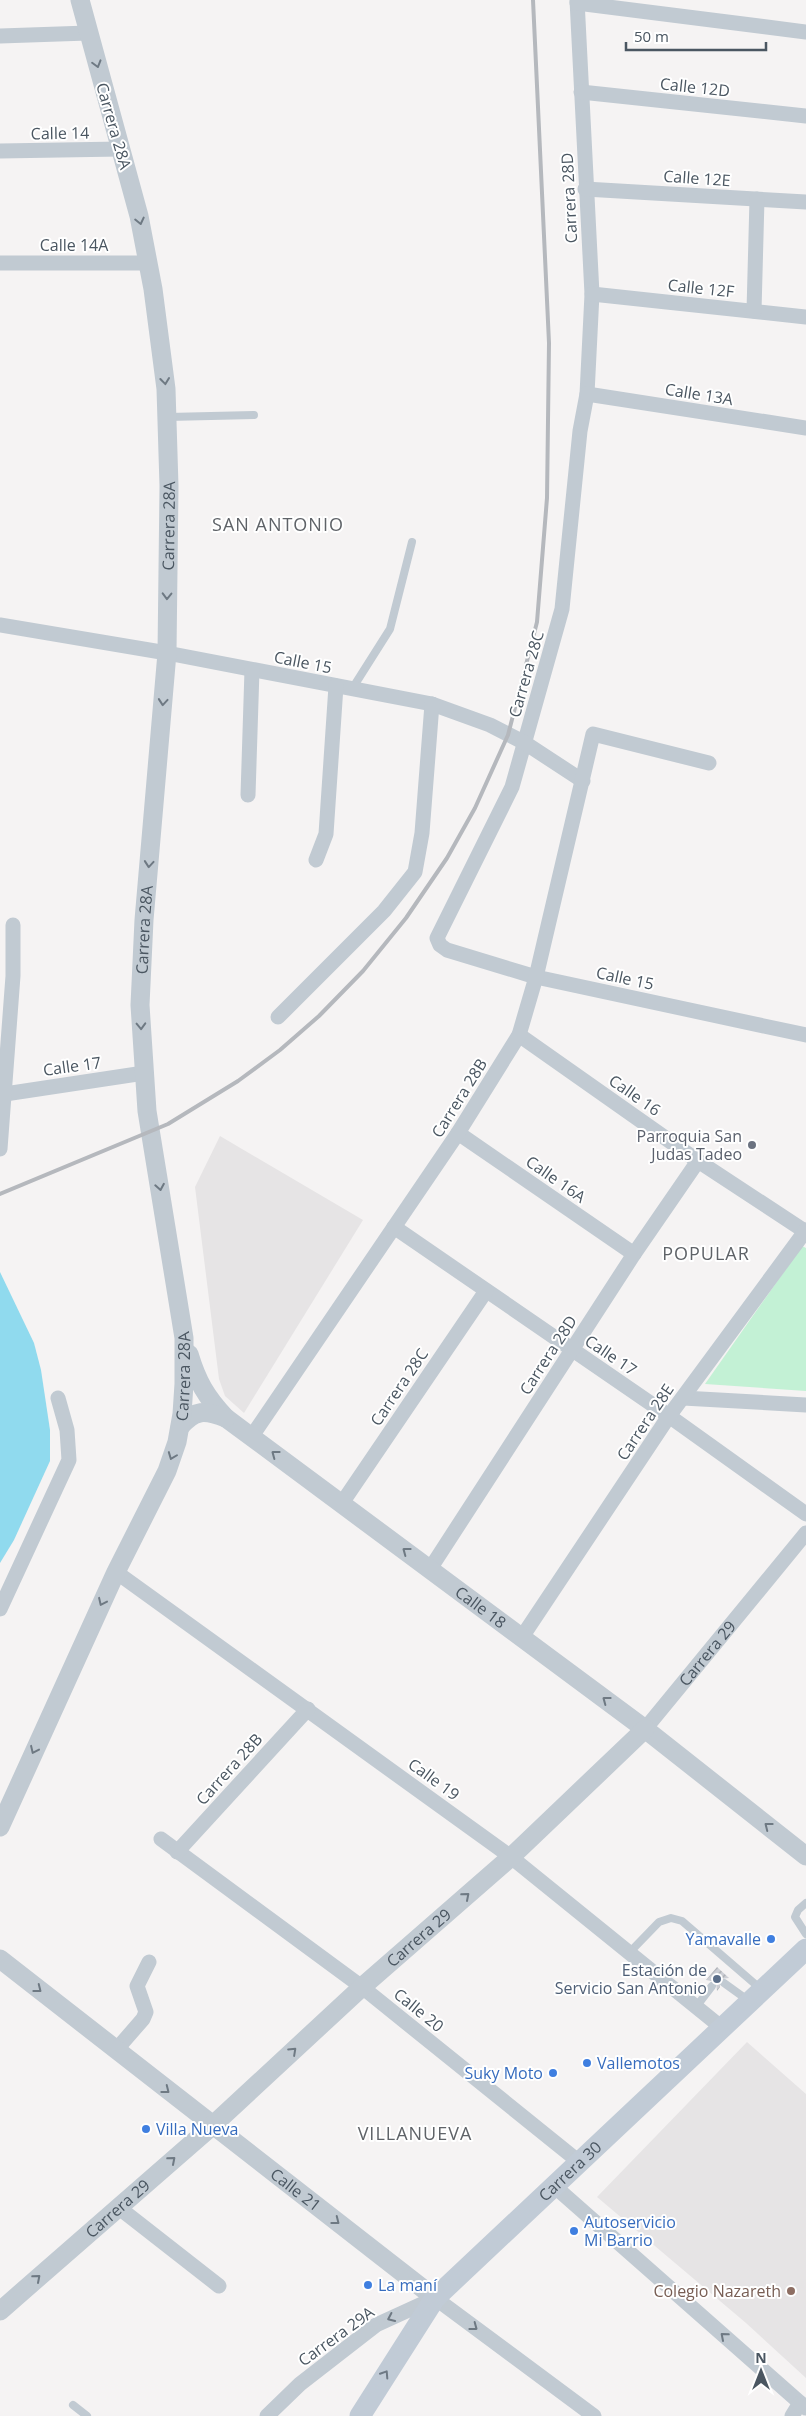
<svg xmlns="http://www.w3.org/2000/svg" width="806" height="2416" font-family="'Open Sans',sans-serif">
<style>
.education{fill:#e6e4e5}
.park{fill:#c3f1d5}
.water{fill:#90daee}
.building{fill:url(#building-hatch)}
.lines{fill:none;stroke-linecap:round;stroke-linejoin:round}
.service{stroke:#c1cad2;stroke-width:8}
.minor{stroke:#c1cad2;stroke-width:15}
.tertiary{stroke:#c1cad2;stroke-width:19}
.secondary{stroke:#c1cbd6;stroke-width:21}
.rail{stroke:#b5b8bd;stroke-width:4}
.oneway{stroke:#6e7983}
.oneway2{stroke:#6e7984}
.worship-dot{fill:#6b7280;stroke:#fff;stroke-width:2}
.shop-dot{fill:#3f7fe0;stroke:#fff;stroke-width:2}
.service-dot{fill:#5c6f8a;stroke:#fff;stroke-width:2}
.education-dot{fill:#8d6e63;stroke:#fff;stroke-width:2}
.labels{text-anchor:middle;stroke-width:4;stroke-linejoin:round;paint-order:stroke}
.street-label{font-size:16px;fill:#4a5661;stroke:#fff}
.worship-label{font-size:16px;fill:#5b616d;stroke:#fff;text-anchor:end}
.shop-label{font-size:16px;fill:#366cbe;stroke:#fff;text-anchor:start}
.service-label{font-size:16px;fill:#4e5e75;stroke:#fff;text-anchor:end}
.education-label{font-size:16px;fill:#785e54;stroke:#fff;text-anchor:end}
.neighbourhood-label{font-size:18px;letter-spacing:1px;fill:#5f6368;stroke:#fff}
</style>
<defs>
<pattern id="building-hatch" width="6" height="6" patternUnits="userSpaceOnUse" patternTransform="scale(1.25)"><rect width="6" height="6" fill="#cdcfd5"/><path d="M-1 1l2-2M0 6l6-6M5 7l2-2" fill="none" stroke="#a8abb0"/></pattern>
</defs>
<rect width="100%" height="100%" fill="#f5f3f3"/>
<g class="education">
<path d="M220,1136L363,1220L244,1413L225,1396L219,1379L195,1187Z"/>
<path d="M747,2042L806,2094V2378L746,2323L597,2197Z"/>
</g>
<path class="park" d="M802,1246L806,1248V1391L705,1384Z"/>
<path class="water" d="M0,1272L34,1343L41,1370L50,1430V1461L14,1540L0,1563Z"/>
<path class="building" d="M717,1967L729,1978L720,1979V1987L717,1991L716,1982L706,1980Z"/>
<g class="lines">
<g class="service">
<path d="M168,417L254,415"/>
<path d="M352,689L390,629L412,542"/>
<path d="M806,1903L798,1910L795,1917L806,1934"/>
<path d="M629,1953L659,1922L671,1918L682,1921L762,1990"/>
<path d="M724,1983L749,2001"/>
<path d="M696,2007L712,1986"/>
<path d="M73,2405L87,2416"/>
</g>
<g class="minor">
<path d="M577,0L592,294L587,394L580,431L562,609L512,787L437,938L440,945L447,950L536,977L806,1035"/>
<path d="M577,3L806,32"/>
<path d="M0,36L88,33"/>
<path d="M581,92L806,116"/>
<path d="M0,151L121,149"/>
<path d="M585,189L806,202"/>
<path d="M0,263H149"/>
<path d="M592,294L806,317"/>
<path d="M754,311L757,199"/>
<path d="M587,394L806,428"/>
<path d="M0,625L167,653L432,704L490,725L525,743L583,781"/>
<path d="M248,795L252,670"/>
<path d="M316,860L326,834L336,686"/>
<path d="M278,1017L384,911L415,872L422,833L432,704"/>
<path d="M519,1035L698,1161L806,1232"/>
<path d="M5,1094L144,1073"/>
<path d="M458,1133L634,1254"/>
<path d="M0,1149L13,976V925"/>
<path d="M394,1227L669,1416L806,1514"/>
<path d="M683,1398L806,1405"/>
<path d="M252,1436L458,1133L519,1035L536,977L593,734L709,763"/>
<path d="M342,1503L486,1291"/>
<path d="M430,1569L634,1254L698,1161"/>
<path d="M116,1572L511,1857L721,2027"/>
<path d="M0,1609L69,1460L67,1430L58,1398"/>
<path d="M522,1637L669,1416L806,1230"/>
<path id="s1" d="M645,1729L806,1533"/>
<path d="M161,1839L362,1987L578,2161"/>
<path d="M177,1852L308,1709"/>
<path d="M116,2050L143,2019L146,2012L137,1986L149,1962"/>
<path d="M553,2185L806,2408"/>
<path d="M118,2207L219,2286"/>
<path d="M267,2416L300,2384L376,2325L435,2298L594,2416"/>
<path d="M792,2416L800,2403"/>
</g>
<g class="tertiary">
<path id="s2" d="M189,1354C197,1381 206,1397 226,1418L645,1729L806,1856"/>
<path d="M180,1427C195,1409 205,1410 226,1418"/>
<path id="s3" d="M0,1827L116,1572L167,1471L177,1442L182,1414L184,1384V1338L147,1111L140,1005L144,920L167,653L169,486L166,389L153,289L139,216L80,0"/>
<path id="s4" d="M0,1959L435,2298"/>
<path id="s5" d="M0,2311L212,2126L362,1987L511,1857L645,1729"/>
</g>
<path class="secondary" id="s6" d="M360,2416L435,2298L806,1949"/>
<path class="rail" d="M0,1194L168,1124L238,1081L280,1050L319,1016L363,971L406,918L447,858L475,808L508,735L537,622L547,498L549,343L533,0"/>
</g>
<defs><path id="oneway-chevron" d="M-2-3.5L2.5 0L-2 3.5" fill="none" stroke-width="1.6" stroke-linecap="round" stroke-linejoin="round" transform="scale(1.25)"/></defs>
<g class="oneway">
<use href="#oneway-chevron" transform="translate(97 64) rotate(74)"/>
<use href="#oneway-chevron" transform="translate(140 221) rotate(77)"/>
<use href="#oneway-chevron" transform="translate(165 381) rotate(83)"/>
<use href="#oneway-chevron" transform="translate(167 596) rotate(91)"/>
<use href="#oneway-chevron" transform="translate(163 702) rotate(95)"/>
<use href="#oneway-chevron" transform="translate(149 864) rotate(95)"/>
<use href="#oneway-chevron" transform="translate(141 1026) rotate(88)"/>
<use href="#oneway-chevron" transform="translate(160 1187) rotate(80)"/>
<use href="#oneway-chevron" transform="translate(275 1454) rotate(-143)"/>
<use href="#oneway-chevron" transform="translate(172 1456) rotate(111)"/>
<use href="#oneway-chevron" transform="translate(406 1551) rotate(-143)"/>
<use href="#oneway-chevron" transform="translate(102 1602) rotate(115)"/>
<use href="#oneway-chevron" transform="translate(606 1700) rotate(-143)"/>
<use href="#oneway-chevron" transform="translate(34 1750) rotate(115)"/>
<use href="#oneway-chevron" transform="translate(768 1826) rotate(-142)"/>
<use href="#oneway-chevron" transform="translate(466 1896) rotate(-41)"/>
<use href="#oneway-chevron" transform="translate(38 1989) rotate(38)"/>
<use href="#oneway-chevron" transform="translate(293 2051) rotate(-43)"/>
<use href="#oneway-chevron" transform="translate(166 2090) rotate(38)"/>
<use href="#oneway-chevron" transform="translate(172 2160) rotate(-41)"/>
<use href="#oneway-chevron" transform="translate(336 2221) rotate(38)"/>
<use href="#oneway-chevron" transform="translate(37 2278) rotate(-41)"/>
<use href="#oneway-chevron" transform="translate(391 2318) rotate(155)"/>
<use href="#oneway-chevron" transform="translate(474 2327) rotate(37)"/>
<use href="#oneway-chevron" transform="translate(724 2336) rotate(-139)"/>
</g>
<use class="oneway2" href="#oneway-chevron" transform="translate(385 2374) rotate(-57)"/>
<circle class="worship-dot" cx="752" cy="1145" r="5"/>
<g class="shop-dot">
<circle cx="771" cy="1939" r="5"/>
<circle cx="587" cy="2063" r="5"/>
<circle cx="553" cy="2073" r="5"/>
<circle cx="146" cy="2129" r="5"/>
<circle cx="574" cy="2231" r="5"/>
<circle cx="368" cy="2285" r="5"/>
</g>
<circle class="service-dot" cx="717" cy="1979" r="5"/>
<circle class="education-dot" cx="791" cy="2291" r="5"/>
<g class="labels">
<g class="street-label">
<text transform="translate(695 87) rotate(6)" y="6">Calle 12D</text>
<text transform="translate(114 126) rotate(74)" y="6">Carrera 28A</text>
<text transform="translate(60 133) rotate(-1)" y="6">Calle 14</text>
<text transform="translate(697 178) rotate(4)" y="6">Calle 12E</text>
<text transform="translate(569 198) rotate(-93)" y="6">Carrera 28D</text>
<text x="74" y="251">Calle 14A</text>
<text transform="translate(701 288) rotate(6)" y="6">Calle 12F</text>
<text transform="translate(699 394) rotate(9)" y="6">Calle 13A</text>
<text dy="6" stroke="none"><textPath href="#s3" startOffset="1345">Carrera 28A</textPath></text>
<text transform="translate(303 662) rotate(11)" y="6">Calle 15</text>
<text transform="translate(526 674) rotate(-74)" y="6">Carrera 28C</text>
<text dy="6" stroke="none"><textPath href="#s3" startOffset="940">Carrera 28A</textPath></text>
<text transform="translate(625 978) rotate(12)" y="6">Calle 15</text>
<text transform="translate(72 1066) rotate(-8)" y="6">Calle 17</text>
<text transform="translate(635 1095) rotate(35)" y="6">Calle 16</text>
<text transform="translate(459 1098) rotate(-58)" y="6">Carrera 28B</text>
<text transform="translate(556 1179) rotate(35)" y="6">Calle 16A</text>
<text transform="translate(548 1355) rotate(-57)" y="6">Carrera 28D</text>
<text transform="translate(611 1355) rotate(34)" y="6">Calle 17</text>
<text dy="6" stroke="none"><textPath href="#s3" startOffset="490">Carrera 28A</textPath></text>
<text transform="translate(399 1387) rotate(-56)" y="6">Carrera 28C</text>
<text transform="translate(645 1422) rotate(-56)" y="6">Carrera 28E</text>
<text dy="6" stroke="none"><textPath href="#s2" startOffset="392">Calle 18</textPath></text>
<text dy="6" stroke="none"><textPath href="#s1" startOffset="98">Carrera 29</textPath></text>
<text transform="translate(229 1769) rotate(-48)" y="6">Carrera 28B</text>
<text transform="translate(434 1779) rotate(36)" y="6">Calle 19</text>
<text dy="6" stroke="none"><textPath href="#s5" startOffset="561">Carrera 29</textPath></text>
<text transform="translate(419 2010) rotate(39)" y="6">Calle 20</text>
<text dy="6" stroke="none"><textPath href="#s6" startOffset="325">Carrera 30</textPath></text>
<text dy="6" stroke="none"><textPath href="#s4" startOffset="375">Calle 21</textPath></text>
<text dy="6" stroke="none"><textPath href="#s5" startOffset="156">Carrera 29</textPath></text>
<text transform="translate(336 2336) rotate(-36)" y="6">Carrera 29A</text>
</g>
<g class="worship-label">
<text x="742" y="1142">Parroquia San<tspan x="742" dy="18">Judas Tadeo</tspan></text>
</g>
<g class="shop-label">
<text x="761" y="1945" text-anchor="end">Yamavalle</text>
<text x="597" y="2069">Vallemotos</text>
<text x="543" y="2079" text-anchor="end">Suky Moto</text>
<text x="156" y="2135">Villa Nueva</text>
<text x="584" y="2228">Autoservicio<tspan x="584" dy="18">Mi Barrio</tspan></text>
<text x="378" y="2291">La maní</text>
</g>
<g class="service-label">
<text x="707" y="1976">Estación de<tspan x="707" dy="18">Servicio San Antonio</tspan></text>
</g>
<g class="education-label">
<text x="781" y="2297">Colegio Nazareth</text>
</g>
<g class="neighbourhood-label">
<text x="278" y="531">SAN ANTONIO</text>
<text x="706" y="1260">POPULAR</text>
<text x="415" y="2140">VILLANUEVA</text>
</g>
</g>
<g transform="translate(761 2371)" stroke="#ffffff" stroke-width="4" paint-order="stroke">
<path d="M0-4L9 19L0 12L-9 19Z" fill="#4a5661"/>
<text y="-8" font-size="14" font-weight="bold" text-anchor="middle" fill="#4a5661">N</text>
</g>
<path d="M626 42v8h140v-8" fill="none" stroke="#4a5661" stroke-width="2.5"/>
<text x="634" y="42" font-size="15" fill="#4a5661" stroke="#ffffff" stroke-width="4" paint-order="stroke">50 m</text>
</svg>
